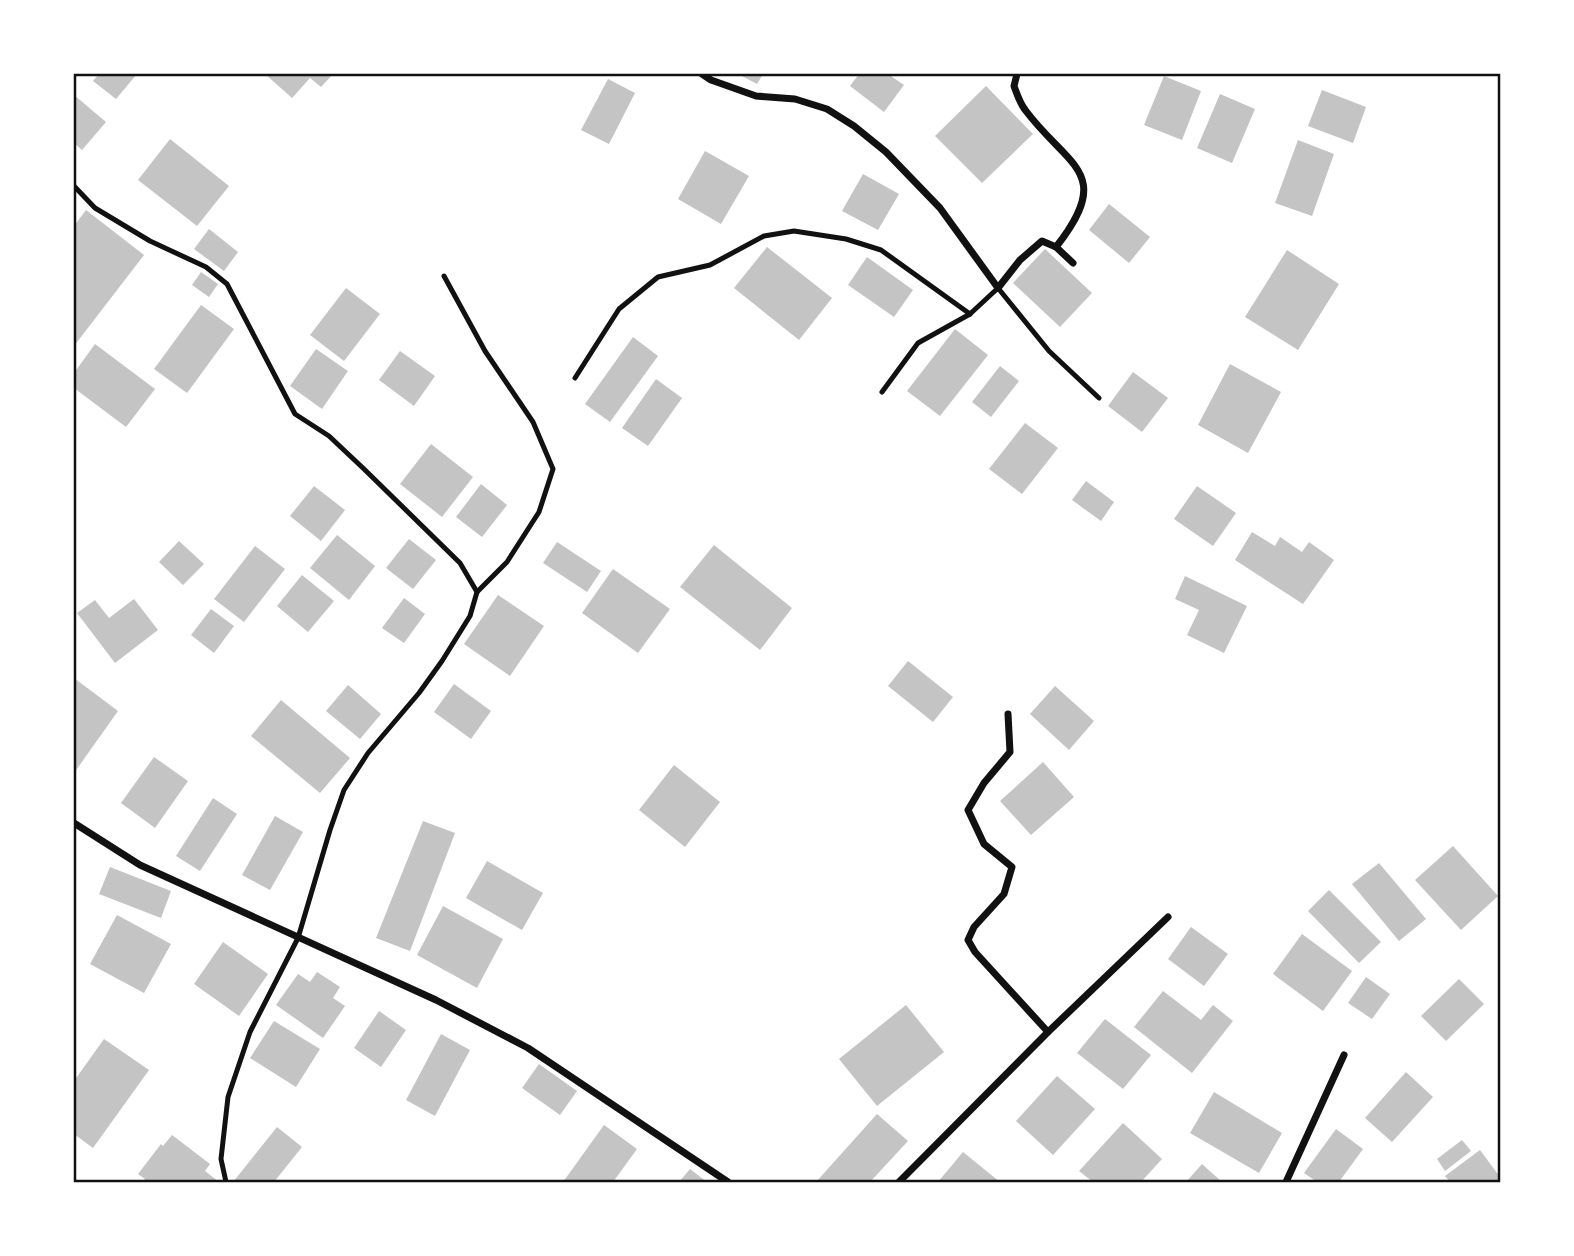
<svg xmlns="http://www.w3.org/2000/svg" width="1574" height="1256" font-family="'Public Sans',sans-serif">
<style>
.building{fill:#c4c4c4}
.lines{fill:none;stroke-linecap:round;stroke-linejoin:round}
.service{stroke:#111;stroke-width:5}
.minor{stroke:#111;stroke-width:7}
.neatline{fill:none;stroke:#111;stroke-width:2.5}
</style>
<rect width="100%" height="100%" fill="#fff"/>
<g class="building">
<path d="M99,74H137L116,99L93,81Z"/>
<path d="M265,74H333L321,87L310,78L292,98Z"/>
<path d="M738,74H763L757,84Z"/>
<path d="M859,74H888L904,85L884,112L850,86Z"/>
<path d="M1164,76L1201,91L1182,140L1144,125Z"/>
<path d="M608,79L635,93L609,144L581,130Z"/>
<path d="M986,86L1033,134L982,183L935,136Z"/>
<path d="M1322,90L1366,107L1353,143L1308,126Z"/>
<path d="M1220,94L1255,109L1232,163L1197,148Z"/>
<path d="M74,95L106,122L82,150L74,143Z"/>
<path d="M170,139L229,186L197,226L138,180Z"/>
<path d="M1298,140L1334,154L1312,216L1275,203Z"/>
<path d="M705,151L749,176L721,224L678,199Z"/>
<path d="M863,174L899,194L878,230L842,211Z"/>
<path d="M1109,204L1150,237L1129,263L1089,230Z"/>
<path d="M86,210L144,255L74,346V226Z"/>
<path d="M209,229L238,252L224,271L194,249Z"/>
<path d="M767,247L832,298L799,340L734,288Z"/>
<path d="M1045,249L1092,293L1060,327L1013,283Z"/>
<path d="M1287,250L1339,284L1298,350L1245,317Z"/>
<path d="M867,257L913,290L894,317L848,285Z"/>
<path d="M201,272L218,284L209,297L192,285Z"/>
<path d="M346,288L380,314L344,361L310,335Z"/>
<path d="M201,305L234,329L187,393L154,369Z"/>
<path d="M955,329L988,355L940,416L907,391Z"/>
<path d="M633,337L658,356L610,422L585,404Z"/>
<path d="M95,344L155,389L126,427L74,388V373Z"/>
<path d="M316,349L348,371L322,409L290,386Z"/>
<path d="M400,351L435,376L414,406L379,380Z"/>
<path d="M1230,364L1281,392L1248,453L1198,425Z"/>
<path d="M1000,366L1019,381L991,417L972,402Z"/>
<path d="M1133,372L1168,398L1142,432L1108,406Z"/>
<path d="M656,379L682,398L648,446L622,428Z"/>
<path d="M1025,423L1058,448L1022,494L989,469Z"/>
<path d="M431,444L473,477L442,517L400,484Z"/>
<path d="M1086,481L1114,502L1101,521L1072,500Z"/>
<path d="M481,484L507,505L482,537L456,517Z"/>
<path d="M314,486L345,510L321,541L290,516Z"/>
<path d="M1197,486L1236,513L1213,546L1174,519Z"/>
<path d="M1252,532L1275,546L1280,537L1302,552L1309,542L1334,560L1303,604L1235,560Z"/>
<path d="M337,535L375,566L349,600L310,568Z"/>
<path d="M409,539L436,560L413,589L386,568Z"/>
<path d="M179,541L204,564L183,585L159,562Z"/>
<path d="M557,542L601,571L587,592L543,563Z"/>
<path d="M714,545L792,608L760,650L680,587Z"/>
<path d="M255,546L285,569L244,622L214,599Z"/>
<path d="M613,569L670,609L638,653L582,613Z"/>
<path d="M302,575L334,601L308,632L277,606Z"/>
<path d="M1185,576L1247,606L1224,653L1187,635L1199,610L1175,599Z"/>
<path d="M498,595L544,626L510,676L464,644Z"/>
<path d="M404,598L425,614L404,643L382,628Z"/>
<path d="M134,599L158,630L115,663L77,613L95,600L109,618Z"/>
<path d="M211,609L234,626L214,653L191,635Z"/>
<path d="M908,661L953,697L933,722L888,686Z"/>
<path d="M74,678L118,711L74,773Z"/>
<path d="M454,684L491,711L471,739L434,712Z"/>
<path d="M348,685L381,714L360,739L326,711Z"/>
<path d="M1055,686L1094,721L1069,750L1030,714Z"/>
<path d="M281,700L350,758L320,793L251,736Z"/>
<path d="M154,757L188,781L155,828L121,803Z"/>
<path d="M1043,762L1074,797L1031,835L1000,801Z"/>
<path d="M674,765L720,802L685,847L639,810Z"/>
<path d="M213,798L237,814L200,871L176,856Z"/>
<path d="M275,816L303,832L270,890L242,875Z"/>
<path d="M423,821L455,833L410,951L376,938Z"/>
<path d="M1453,846L1498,896L1461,930L1415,880Z"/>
<path d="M487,861L543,893L522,930L466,898Z"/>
<path d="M1379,863L1426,919L1399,941L1352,884Z"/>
<path d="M110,867L171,891L161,918L99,894Z"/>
<path d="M1329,890L1381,942L1359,963L1308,911Z"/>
<path d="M443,906L503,939L477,988L417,955Z"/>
<path d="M117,915L171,944L144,993L90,964Z"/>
<path d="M1191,927L1228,954L1204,986L1168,959Z"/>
<path d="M1302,934L1352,971L1323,1011L1273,974Z"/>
<path d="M223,942L268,974L239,1016L194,984Z"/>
<path d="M317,972L340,987L333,998L345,1006L323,1038L276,1005L298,974L310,982Z"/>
<path d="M1366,977L1390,994L1372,1019L1348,1003Z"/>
<path d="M1459,979L1484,1004L1446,1041L1421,1016Z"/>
<path d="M1163,991L1201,1020L1213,1005L1233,1021L1192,1073L1134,1027Z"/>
<path d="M906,1005L944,1052L877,1106L839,1059Z"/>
<path d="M379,1011L406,1030L381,1067L354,1048Z"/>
<path d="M1105,1019L1151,1055L1123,1089L1077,1053Z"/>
<path d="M274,1021L320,1049L296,1087L250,1058Z"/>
<path d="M441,1034L470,1050L435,1116L406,1100Z"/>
<path d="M104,1039L149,1070L93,1148L74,1134V1081Z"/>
<path d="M539,1064L577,1091L560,1115L522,1088Z"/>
<path d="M1406,1072L1433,1097L1392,1142L1365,1118Z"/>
<path d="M1057,1076L1095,1109L1053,1155L1016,1121Z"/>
<path d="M1214,1092L1282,1133L1259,1173L1190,1133Z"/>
<path d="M877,1114L908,1141L870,1182H816Z"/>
<path d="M1123,1123L1162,1159L1141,1182H1093L1079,1171Z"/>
<path d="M604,1125L637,1149L613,1182H563Z"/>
<path d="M277,1127L302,1147L274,1182H233Z"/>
<path d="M1336,1129L1363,1149L1339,1182H1317L1304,1173Z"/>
<path d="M172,1135L210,1164L205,1171L219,1182H142L145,1179L138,1174L161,1144L163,1146Z"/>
<path d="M1462,1140L1471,1151L1445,1171L1437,1159Z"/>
<path d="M1480,1150L1500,1177V1182H1450L1445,1176Z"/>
<path d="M963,1152L1000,1182H938Z"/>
<path d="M1202,1164L1222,1182H1186Z"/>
<path d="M690,1169L707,1182H679Z"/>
</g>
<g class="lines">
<g class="service">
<path d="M74,186L95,208L150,241L206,267L227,284L295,414L329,436L364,469L460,563L477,592"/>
<path d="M575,378L619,309L658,277L710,265L764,236L794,231L846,239L881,250L970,314"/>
<path d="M882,392L918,343L970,314L998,288L1049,351L1099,398"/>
<path d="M226,1182L221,1159L228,1097L250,1032L298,938L330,830L344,790L368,753L419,693L442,661L470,616L477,592L507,562L539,512L553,469L533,422L485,351L444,276"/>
</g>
<g class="minor">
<path d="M702,74L711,80L756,96L795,99L827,109L854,126L886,152L940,208L998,288L1020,260L1042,241L1056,247L1073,263"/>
<path d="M1017,74L1014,86C1017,94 1020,104 1026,111C1068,167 1115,172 1056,247"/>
<path d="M1008,714L1010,752L984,783L968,810L984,844L1012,867L1004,894L974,927L968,940L975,952L1048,1032"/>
<path d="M74,823L140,865L436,1000L528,1048L728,1182"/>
<path d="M899,1182L1048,1032L1168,917"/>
<path d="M1286,1182L1344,1055"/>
</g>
</g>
<rect width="1574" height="1256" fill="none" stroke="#ffffff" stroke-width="150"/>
<rect x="75" y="75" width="1424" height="1106" class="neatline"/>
</svg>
